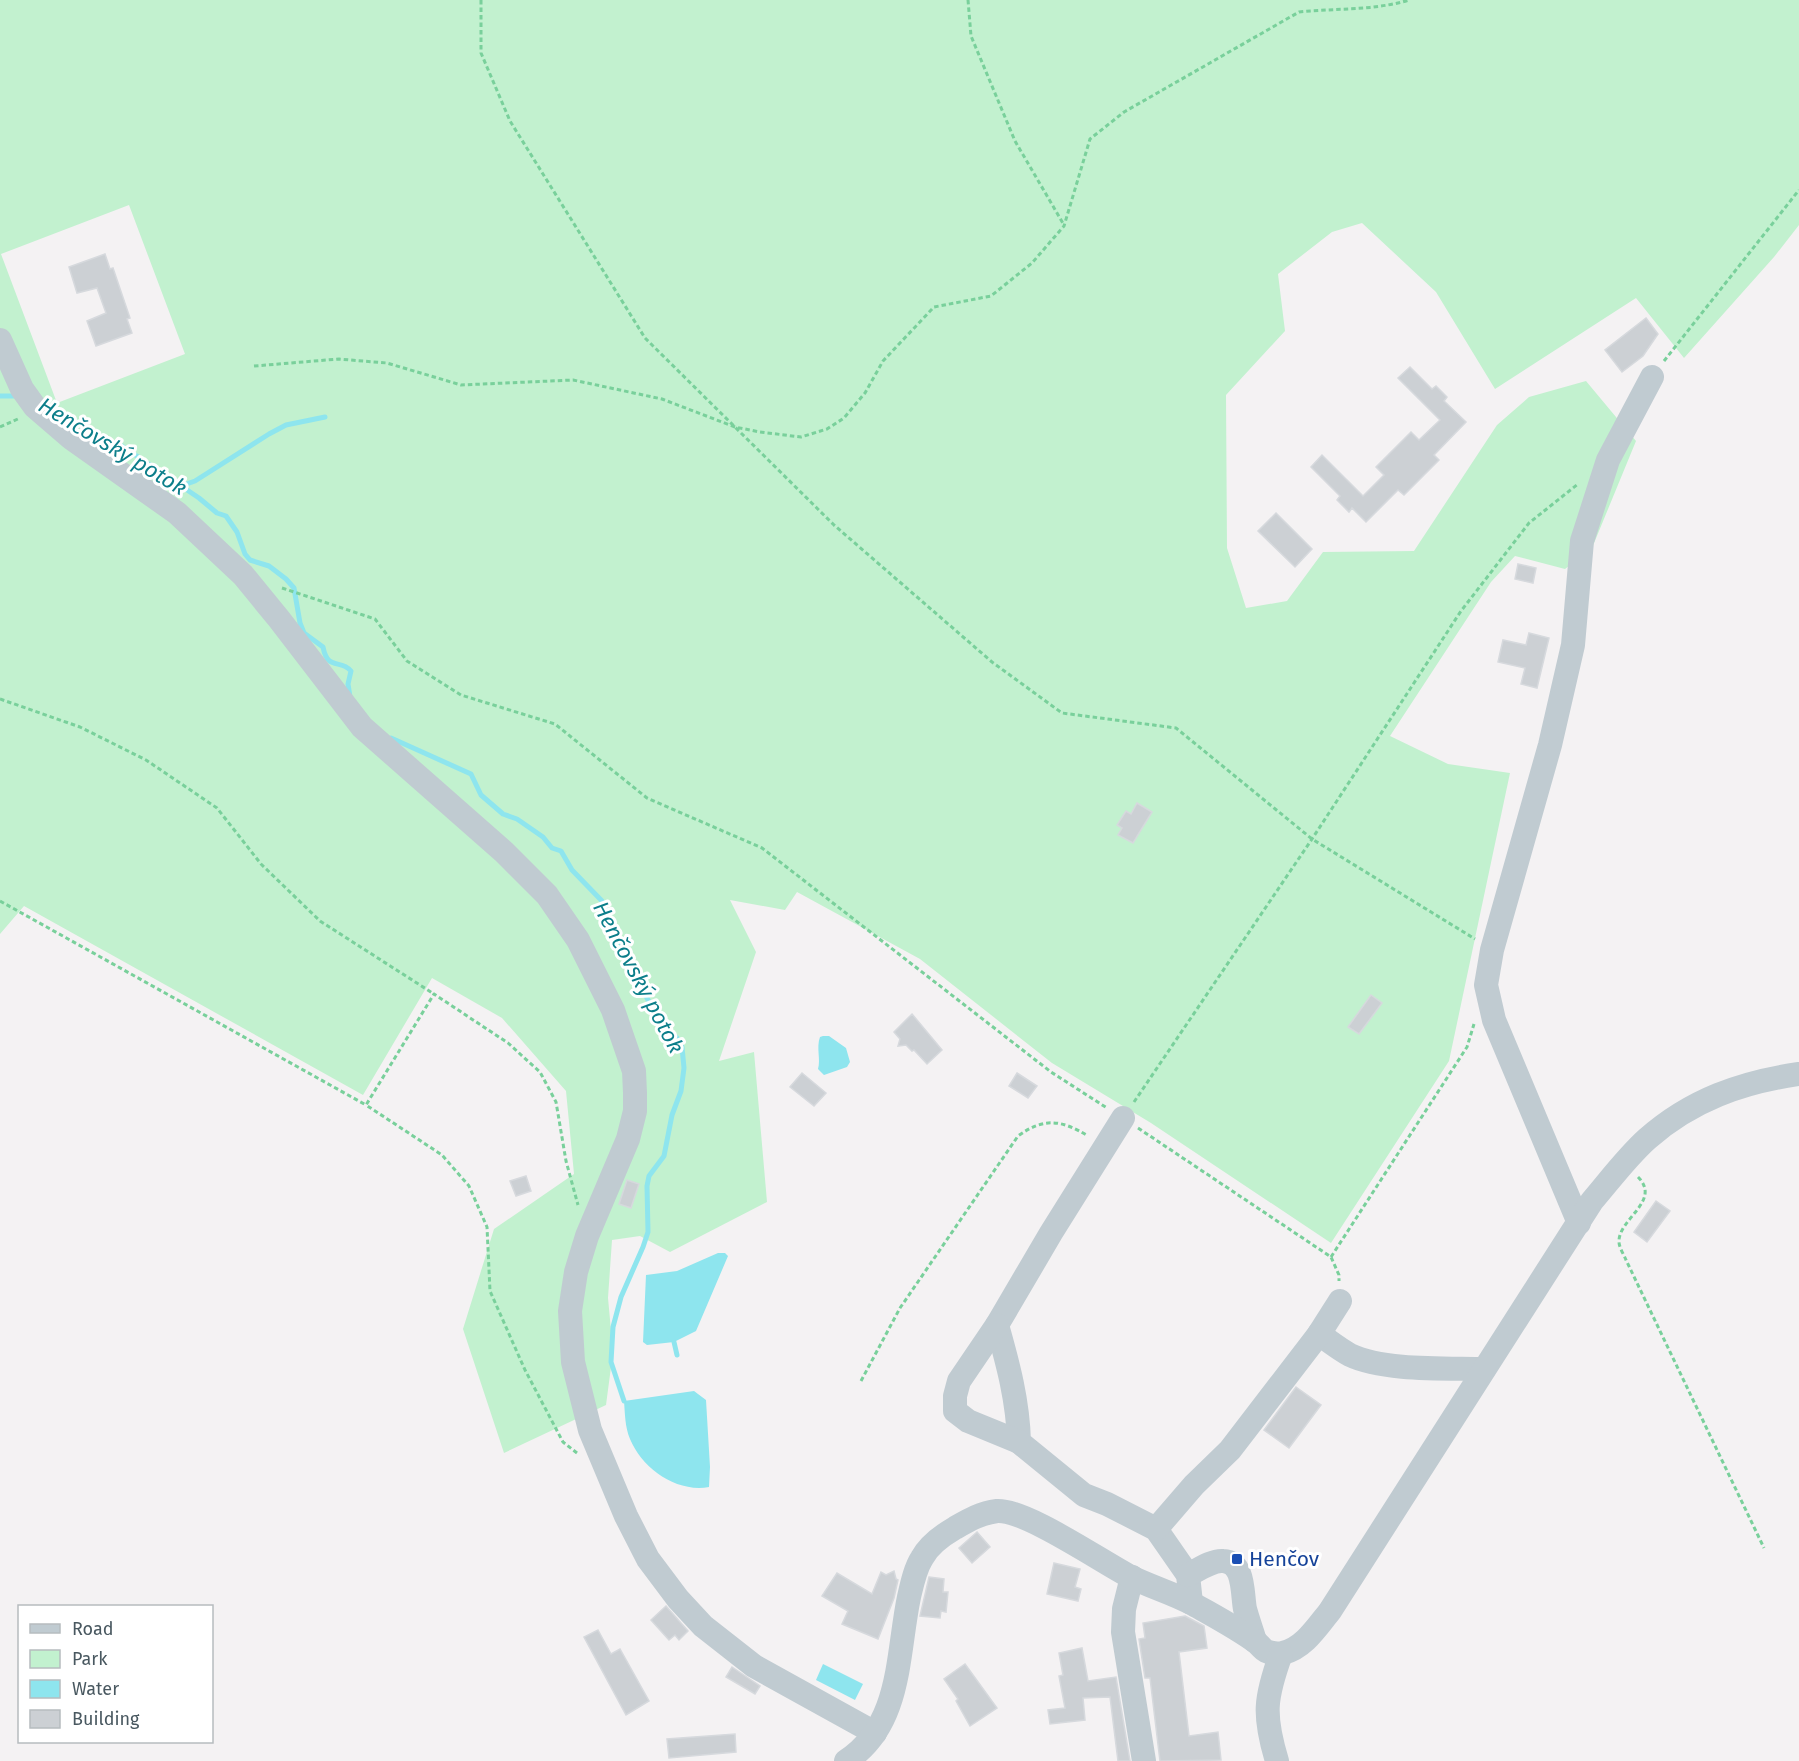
<svg xmlns="http://www.w3.org/2000/svg" width="1799" height="1761" font-family="'Fira Sans',sans-serif">
<style>
.green{fill:#c2f1cf;fill-rule:evenodd}
.water{fill:#8ee5ee}
.lines{fill:none;stroke-linecap:round;stroke-linejoin:round}
.stream{stroke:#8ee5ee;stroke-width:5}
.building{fill:#ccd0d4;stroke:#d6d9dd;stroke-width:1.5}
.path{stroke:#79d09b;stroke-width:3;stroke-dasharray:4.5 3;stroke-linecap:butt}
.minor{stroke:#c0cbd1;stroke-width:24}
.transit-dot{fill:#1a4fb4;stroke:#fff;stroke-width:2}
.labels{text-anchor:middle;stroke-width:6;stroke-linejoin:round;paint-order:stroke}
.transit-label{font-size:21px;fill:#164399;stroke:#fff;text-anchor:start}
.water-label{font-size:22px;font-style:italic;fill:#0c7e8a;stroke:#fff}
</style>
<rect width="100%" height="100%" fill="#f4f2f3"/>
<path class="green" d="M0,0H1799V225L1774,257L1684,358L1636,298L1495,389L1436,292L1362,223L1332,232L1278,274L1285,331L1226,395L1227,548L1246,608L1287,601L1323,552L1414,551L1497,425L1529,397L1586,381L1636,441L1592,548L1565,569L1515,556L1491,582L1390,736L1448,764L1510,773L1449,1061L1331,1243L1151,1123L1052,1063L920,959L797,892L785,910L730,900L756,952L719,1061L754,1052L767,1202L670,1252L640,1236L612,1240L608,1298L613,1352L606,1405L504,1453L463,1329L494,1229L574,1174L566,1091L502,1018L432,978L363,1095L24,906L0,934ZM129,205L185,354L57,403L1,254Z"/>
<g class="water">
<path d="M823,1036H829L846,1048L850,1062L847,1067L824,1075L818,1069C821,1059 816,1048 820,1037Z"/>
<path d="M718,1253H725L728,1256L696,1331L674,1342L647,1345L643,1342L646,1275L677,1271Z"/>
<path d="M694,1391L706,1400L710,1467L709,1487C676,1493 642,1468 630,1439C625,1427 625,1414 624,1401Z"/>
<path d="M823,1664L863,1684L855,1700L816,1680Z"/>
</g>
<g class="lines">
<g class="stream">
<path d="M0,396H17"/>
<path d="M85,435L119,444L199,498L217,513L226,516L237,532L245,554L250,560L269,566L286,579L294,588L300,623L304,633L323,647C328,672 340,658 351,671L348,684L350,697"/>
<path d="M181,486L195,481L269,434L286,425L325,417"/>
<path d="M391,738L471,774L481,795L503,814L517,819L543,837L552,848L561,851L572,870L602,901L640,985L662,1026L677,1038L682,1047L684,1068L681,1091L672,1115L664,1156L649,1176L647,1186L648,1232L643,1247L621,1297L613,1327L611,1362L624,1401"/>
<path d="M674,1342L677,1355"/>
</g>
</g>
<g class="building">
<path d="M105,254L110,269L113,268L130,318L127,319L132,333L96,346L87,321L106,313L97,288L77,293L69,267Z"/>
<path d="M1646,318L1658,334L1643,356L1622,372L1605,350Z"/>
<path d="M1410,367L1432,389L1436,386L1447,397L1444,401L1466,422L1434,455L1439,460L1404,495L1398,490L1366,522L1352,508L1349,512L1337,500L1340,496L1311,467L1322,455L1363,496L1384,475L1376,467L1411,432L1419,440L1440,420L1398,378Z"/>
<path d="M1276,513L1312,549L1295,567L1258,531Z"/>
<path d="M1518,564L1536,568L1533,583L1515,579Z"/>
<path d="M1529,633L1549,638L1537,688L1521,684L1525,668L1498,662L1503,640L1526,645Z"/>
<path d="M1137,803L1152,812L1133,843L1118,835L1122,828L1117,825L1126,811L1131,814Z"/>
<path d="M1371,995L1382,1003L1359,1034L1348,1027Z"/>
<path d="M912,1014L942,1050L927,1064L914,1050L912,1051L906,1045L898,1046L900,1039L894,1032Z"/>
<path d="M802,1073L826,1093L814,1106L790,1087Z"/>
<path d="M1017,1073L1037,1086L1028,1098L1009,1086Z"/>
<path d="M526,1176L531,1191L516,1196L510,1181Z"/>
<path d="M627,1180L639,1184L631,1208L619,1204Z"/>
<path d="M1656,1201L1670,1211L1647,1242L1634,1232Z"/>
<path d="M1296,1387L1321,1405L1289,1448L1264,1430Z"/>
<path d="M977,1532L990,1547L972,1563L959,1548Z"/>
<path d="M1054,1563L1080,1569L1075,1587L1081,1589L1078,1601L1047,1594Z"/>
<path d="M894,1571L896,1579L898,1580L894,1598L878,1639L842,1624L848,1611L822,1596L837,1573L872,1594L881,1572L886,1575Z"/>
<path d="M929,1577L944,1579L943,1592H948L946,1612L941,1611L940,1618L920,1616Z"/>
<path d="M666,1606L688,1631L679,1640L675,1635L669,1640L651,1620Z"/>
<path d="M1185,1616L1204,1626L1207,1648L1179,1652L1189,1736L1218,1732L1221,1760L1160,1761L1150,1678H1145L1139,1639L1145,1638L1143,1623Z"/>
<path d="M598,1630L611,1654L620,1649L649,1701L626,1715L584,1637Z"/>
<path d="M1082,1648L1088,1681L1116,1677L1130,1761H1118L1110,1697L1083,1698L1085,1720L1050,1724L1048,1710L1065,1708L1059,1676L1063,1675L1059,1653Z"/>
<path d="M965,1664L997,1708L970,1726L956,1701L958,1699L944,1679Z"/>
<path d="M732,1667L760,1686L755,1694L726,1677Z"/>
<path d="M735,1734L736,1752L669,1758L667,1739Z"/>
</g>
<g class="lines">
<g class="path">
<path d="M481,0V53L510,121L645,338L834,525L992,662L1062,713L1176,728L1312,839L1475,939"/>
<path d="M968,0L971,36L1015,141L1064,225"/>
<path d="M1664,361L1799,190"/>
<path d="M254,366L339,359L387,363L461,385L573,380L662,399L735,427L760,432L801,437L827,429L844,418L865,393L883,361L934,307L991,296L1032,263L1064,226L1090,139L1124,112L1299,12C1336,8 1373,11 1409,0"/>
<path d="M0,427L20,418"/>
<path d="M282,588L375,619L407,661L461,695L555,724L647,798L762,848L1051,1072L1107,1108"/>
<path d="M0,699L80,727L146,760L217,808L261,864L320,921L434,994"/>
<path d="M0,901L366,1105"/>
<path d="M1134,1102L1312,839L1461,611L1529,523L1578,484"/>
<path d="M1138,1128L1331,1257L1339,1275V1281"/>
<path d="M1638,1177C1662,1201 1618,1219 1619,1242C1619,1247 1624,1255 1626,1260L1764,1548"/>
<path d="M1331,1257L1467,1047L1474,1024"/>
<path d="M861,1381L900,1308L1018,1136C1044,1117 1062,1120 1088,1136"/>
<path d="M577,1453L563,1442L525,1370L490,1291L487,1227L469,1186L442,1155L366,1105L434,994L508,1043L540,1072L556,1102L566,1161L578,1205"/>
</g>
<g class="minor">
<path d="M0,340L22,389L35,407L71,438L177,513L243,575L279,619L362,727L504,852L547,895L578,940L613,1010L634,1071L635,1093V1111L628,1139L587,1236L576,1272L570,1311L573,1362L590,1430L626,1516L648,1559L678,1599L703,1626L754,1666L875,1733"/>
<path d="M1123,1118L1051,1233L997,1325C1008,1364 1018,1401 1019,1442L1084,1495L1107,1504L1156,1529L1188,1575L1191,1603"/>
<path d="M1579,1223L1494,1020L1486,985L1492,950L1550,745L1573,645L1582,541L1608,460L1652,377"/>
<path d="M997,1325L959,1381L955,1396V1411L968,1421L1019,1442"/>
<path d="M1319,1334C1329,1341 1339,1349 1350,1355C1383,1371 1446,1368 1484,1369"/>
<path d="M1156,1529L1194,1485L1230,1450L1319,1334L1340,1301"/>
<path d="M1188,1575C1198,1570 1212,1560 1223,1561C1245,1562 1242,1594 1245,1609C1248,1620 1252,1631 1255,1641"/>
<path d="M1132,1577L1124,1609L1123,1632L1144,1761"/>
<path d="M846,1761C902,1725 897,1654 909,1597C912,1584 915,1569 922,1558C929,1545 943,1535 955,1528C969,1520 981,1513 997,1511C1025,1509 1102,1562 1131,1577C1151,1587 1173,1593 1193,1604C1214,1616 1237,1628 1256,1642C1259,1644 1262,1649 1266,1651C1270,1653 1279,1654 1283,1653C1304,1648 1317,1627 1330,1611L1592,1201C1610,1180 1627,1157 1647,1139C1691,1100 1742,1082 1799,1074"/>
<path d="M1277,1761C1263,1715 1265,1698 1281,1654"/>
</g>
</g>
<rect class="transit-dot" x="1231" y="1553" width="12" height="12" rx="3"/>
<g class="labels">
<g class="transit-label">
<text x="1249" y="1566">Henčov</text>
</g>
<g class="water-label">
<text transform="translate(113 446) rotate(31)" y="8">Henčovský potok</text>
<text transform="translate(639 977) rotate(62)" y="8">Henčovský potok</text>
</g>
</g>
<rect x="18" y="1605" width="195" height="138" fill="#ffffff" stroke="#b6bcbf" stroke-width="1.5"/>
<rect x="30" y="1624" width="30" height="9" fill="#c0cbd1" stroke="#b6bcbf" stroke-width="1.5"/>
<text x="72" y="1635" font-size="18" fill="#495860">Road</text>
<rect x="30" y="1650" width="30" height="18" fill="#c2f1cf" stroke="#b6bcbf" stroke-width="1.5"/>
<text x="72" y="1665" font-size="18" fill="#495860">Park</text>
<rect x="30" y="1680" width="30" height="18" fill="#8ee5ee" stroke="#b6bcbf" stroke-width="1.5"/>
<text x="72" y="1695" font-size="18" fill="#495860">Water</text>
<rect x="30" y="1710" width="30" height="18" fill="#ccd0d4" stroke="#b6bcbf" stroke-width="1.5"/>
<text x="72" y="1725" font-size="18" fill="#495860">Building</text>
</svg>
